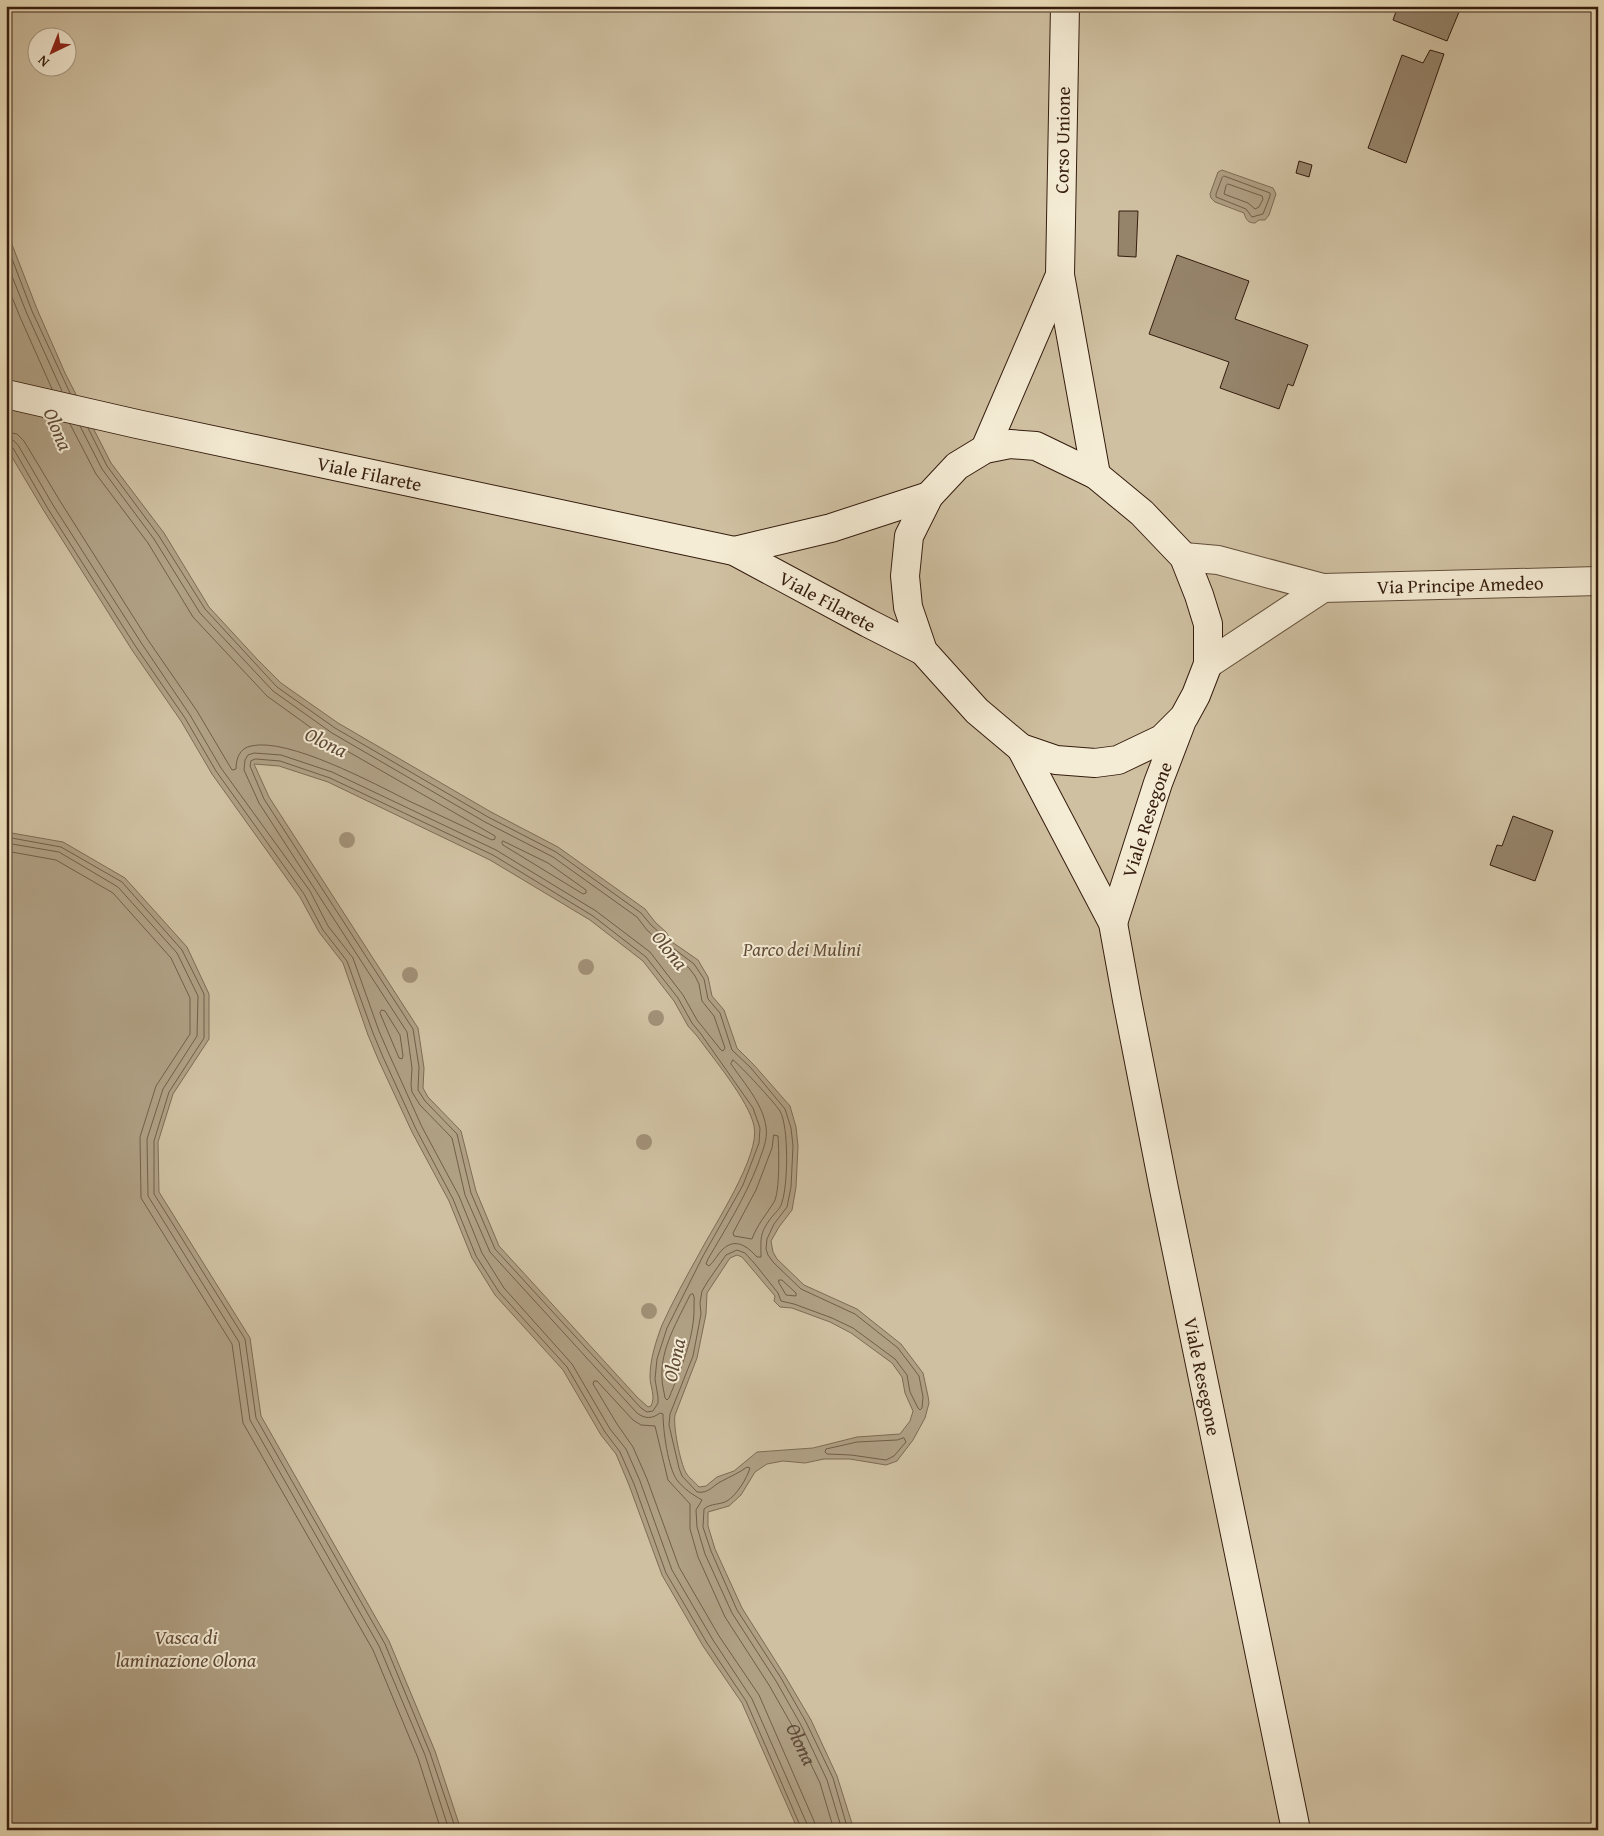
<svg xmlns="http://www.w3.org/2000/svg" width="1604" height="1836" font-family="'Gentium Book Plus',serif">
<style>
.green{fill:#cfc0a1;stroke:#826e58;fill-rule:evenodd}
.water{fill:#af9f83;stroke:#7e6b54;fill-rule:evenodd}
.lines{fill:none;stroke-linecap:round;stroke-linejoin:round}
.shore{stroke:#725e48;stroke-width:1}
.building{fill:#95836a;stroke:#341c0e}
.street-casing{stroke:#634e3a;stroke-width:30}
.secondary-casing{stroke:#341c0e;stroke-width:30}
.street{stroke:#f5ecd5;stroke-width:28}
.secondary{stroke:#f5ecd5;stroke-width:28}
.tree{fill:#a19076}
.labels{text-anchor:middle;stroke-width:4;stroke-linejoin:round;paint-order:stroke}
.street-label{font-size:19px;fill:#341c0e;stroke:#f5ecd5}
.park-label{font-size:19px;font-style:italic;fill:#624d3a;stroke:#f5ecd5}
.water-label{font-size:20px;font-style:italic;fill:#5f4a37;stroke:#f5ecd5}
</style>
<rect width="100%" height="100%" fill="#efe2bf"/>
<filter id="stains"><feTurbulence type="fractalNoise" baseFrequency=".004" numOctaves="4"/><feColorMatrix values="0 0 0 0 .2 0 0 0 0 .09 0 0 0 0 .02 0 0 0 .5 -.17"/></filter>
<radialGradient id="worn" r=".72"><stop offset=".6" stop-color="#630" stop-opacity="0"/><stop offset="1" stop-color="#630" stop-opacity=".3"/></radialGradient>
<path class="green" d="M6,6H1598V1830H6ZM38,38H68V68H38Z"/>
<g class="water">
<path d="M1222,170L1273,188L1276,194L1269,215L1265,220H1259L1255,223C1248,223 1246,220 1244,213L1215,202L1211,198L1210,194L1218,172Z"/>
<path d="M6,229L37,309L65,373L111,463L164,533L209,607L257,659L281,683L338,723L491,812L558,847L645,909L655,922L666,932L672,942L698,960L708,977L712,996L724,1010L737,1048L754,1065L790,1106L796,1127L798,1146L796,1187L792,1210L779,1227L771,1241L773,1252L777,1259L804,1285L857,1309L901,1344L923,1373L928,1396L929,1403L925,1418L913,1440L897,1461L886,1465L850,1459H824L805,1463L783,1461L767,1464L755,1472L741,1495L729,1506L708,1512V1526L715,1549L742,1608L785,1676L811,1720L837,1776L854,1830H798L742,1703L703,1646L662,1575L629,1485L616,1454L601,1435L563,1370L495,1295L472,1258L449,1201L412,1132L378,1059L368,1035L343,963L319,932L300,897L212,774L181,721L132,650L44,511L6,447ZM254,764L279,766L328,782L490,860L590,920L643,961L674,1001L688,1026L697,1036C713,1058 749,1101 754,1126C761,1155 713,1227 699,1254C686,1277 673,1301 662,1325C656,1341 650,1359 650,1377C650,1387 656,1396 651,1406L648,1407L637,1397L499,1246L476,1191L461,1131L428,1097L423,1088L424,1068L418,1028L269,797ZM737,1255L742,1257L775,1296L774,1301L780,1307L792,1308L830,1322L851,1333L892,1363L902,1377L905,1393L913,1411L910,1421L900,1434L857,1437L813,1448L757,1452L734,1471L717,1477L706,1486L699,1487C695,1482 689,1478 686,1473C680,1462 673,1426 675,1415L697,1358L706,1314L707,1293L730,1258Z"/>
<path d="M6,832L63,842L125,878L187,947L209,994V1039L173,1094L158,1142L159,1192L250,1338L261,1416L389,1641L435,1751L461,1830H6Z"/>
</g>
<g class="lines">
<g class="shore">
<path d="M1224,176L1270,193V196L1263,214L1252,217L1246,209L1216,197V194L1222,178Z"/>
<path d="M1228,184L1262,196L1263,199L1259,207L1255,209L1248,203L1224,194L1226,186Z"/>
<path d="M6,243L32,311L70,393"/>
<path d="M6,261L27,314L62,391"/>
<path d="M6,282L20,317L52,389"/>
<path d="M80,426L102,469L154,539L200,613L273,691L332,733L485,822L553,857L637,917L647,930L657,939L664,950L689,968L695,976L699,984L702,1001L714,1016L725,1048L723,1051L721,1050L697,1020L683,995L650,952L596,911L496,850L332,772L281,755L254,753L248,755L245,760L244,770L259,803L407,1032L412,1068L411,1085L412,1092L420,1105L452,1138L465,1195L490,1252L637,1413C645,1419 652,1419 660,1413L663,1414C663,1430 668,1468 677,1480C684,1489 693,1495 702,1500L696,1510L697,1527L705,1554L732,1613L776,1681L801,1725L827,1780L842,1830"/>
<path d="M88,428L107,466L159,536L205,609L277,687L335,728L488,817L556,852L641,913L651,925L662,935L669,945L694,964L704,979L708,999L720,1013L732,1050L751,1068L785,1109L791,1128L793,1146L791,1187L787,1207L774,1224L767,1239L766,1249L768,1255L773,1262L801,1289L855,1314L898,1348L919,1376L923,1397L922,1408L920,1410L918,1408L910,1392L907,1375L895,1359L853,1328L832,1318L794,1304L781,1301L778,1293L755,1264L745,1253L737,1250L726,1255L708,1281L702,1291L700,1303L701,1314L693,1356L670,1414L669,1425L679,1468L682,1476L697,1492C709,1494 713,1485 722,1481C731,1476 739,1473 747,1467L750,1468C747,1478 737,1495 727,1501C720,1505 711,1503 704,1509L703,1527L711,1551L737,1610L781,1678L806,1722L833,1778L848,1830"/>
<path d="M6,432L17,434L24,441L60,501L148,640L197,711L232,770L236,769C236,758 240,748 251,746C288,737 375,784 409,801C437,814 465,827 492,840L495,839V836L328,740L267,696L193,617L148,543L96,474L70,424"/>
<path d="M6,439L13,440L18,445L53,505L142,644L190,715L221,768L310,891L328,926L353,958L379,1031L389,1054L422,1127L459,1196L482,1253L504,1288L572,1364L610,1429L626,1449L640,1481L672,1570L713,1640L752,1699L807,1824L808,1830"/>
<path d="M6,446L13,448L48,509L136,647L185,718L216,771L304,894L323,930L347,961L373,1033L383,1057L416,1129L453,1199L476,1256L499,1292L567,1367L605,1432L620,1452L634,1484L666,1573L707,1643L746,1701L802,1830"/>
<path d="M256,759L280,761L330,778L493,855L593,916L646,957L678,998L692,1023L701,1034L753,1108L760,1128L759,1143L743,1185L703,1256L667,1328L657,1359L655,1379L658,1397V1403L653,1411L647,1412L641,1408L495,1249L471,1193L457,1134L425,1101L418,1090L419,1067L413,1029L264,799L250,766L251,761Z"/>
<path d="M6,837L61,847L122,882L182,950L204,994V1038L169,1092L154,1141V1194L245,1339L256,1418L385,1644L430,1753L456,1830"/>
<path d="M503,841L548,863L586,890V893L583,894L503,845L502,843Z"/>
<path d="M6,843L59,852L118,887L177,953L198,996L197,1036L163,1089L147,1139L148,1196L239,1342L250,1420L379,1646L425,1755L449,1830"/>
<path d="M6,851L56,860L113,893L171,958L190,998V1034L156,1086L140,1137L141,1198L232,1344L243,1423L373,1650L418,1758L441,1830"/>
<path d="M382,1010L385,1011L400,1035L403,1056L402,1059L399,1058L380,1013Z"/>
<path d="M733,1060C741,1066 774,1102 780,1111C789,1127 788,1185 782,1202C781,1208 775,1213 771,1218C759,1234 761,1239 761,1257H757C747,1246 735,1237 722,1250C717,1255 714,1262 709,1266L706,1264L708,1259C726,1228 745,1198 758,1164C762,1152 768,1140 766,1127C763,1104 744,1083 731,1064Z"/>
<path d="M774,1135L778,1136C779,1149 780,1192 774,1202C766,1215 757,1225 752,1239L734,1236L733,1233L756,1190L772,1148Z"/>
<path d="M779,1280H782L796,1293V1296L786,1295L779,1283Z"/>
<path d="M693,1294C695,1298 694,1300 694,1305C695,1337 681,1368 669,1398L667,1400L665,1398C664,1391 662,1385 662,1378C660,1349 678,1320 690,1295Z"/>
<path d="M679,1342L681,1344L675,1364L672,1365L670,1362L676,1343Z"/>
<path d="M904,1438L906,1442L894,1456L886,1460L851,1455L827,1454L825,1452L826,1449L857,1442L897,1440Z"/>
<path id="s1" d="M816,1830L814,1821L759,1695L719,1636L679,1567L647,1479L633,1447L617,1424L593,1384L594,1381H597L633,1420L641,1425L655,1426L668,1480L690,1504V1529L698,1557L725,1617L769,1685L794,1729L820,1783L834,1830"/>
</g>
</g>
<g class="building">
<path d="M1398,6H1446L1459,12L1447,41L1393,20Z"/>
<path d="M1430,50L1444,54L1406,163L1368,148L1402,55L1423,63Z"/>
<path d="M1299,161L1312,165L1309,177L1296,173Z"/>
<path d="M1119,211H1138L1136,257L1118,256Z"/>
<path d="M1177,255L1249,281L1235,319L1308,345L1293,386L1288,384L1279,409L1220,388L1229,362L1149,334Z"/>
<path d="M1513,816L1553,831L1535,881L1490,865L1497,845L1502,846Z"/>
</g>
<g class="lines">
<defs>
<g id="street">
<path id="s2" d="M1184,557L1218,560L1323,588L1598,581"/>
<path d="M1208,664L1323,588"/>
</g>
<g id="secondary">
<path d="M1065,6L1060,275L1096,475"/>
<path id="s3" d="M6,394L137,424L734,551L868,623L923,651"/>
<path d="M1010,444L1036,446L1096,475L1142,513L1184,557L1199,595L1208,624V664L1196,695L1184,717L1162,739L1118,760L1095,763L1056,760L1021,748L977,711L923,651L908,607L905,576L909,536L929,496L957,466L985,449Z"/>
<path d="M985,449L1060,275"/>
<path d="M734,551L831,528L929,496"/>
<path id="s4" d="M1021,748L1113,923L1127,1000L1164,1189L1296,1830"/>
<path id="s5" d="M1113,923L1158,783L1181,723"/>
</g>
</defs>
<use href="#street" class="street-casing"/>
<use href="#secondary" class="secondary-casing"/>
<use href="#street" class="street"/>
<use href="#secondary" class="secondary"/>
</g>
<g class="tree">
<circle cx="347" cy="840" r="8"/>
<circle cx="586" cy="967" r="8"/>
<circle cx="410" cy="975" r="8"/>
<circle cx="656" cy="1018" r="8"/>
<circle cx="644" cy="1142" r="8"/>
<circle cx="649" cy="1311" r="8"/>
</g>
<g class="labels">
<g class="street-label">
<text transform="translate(1062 140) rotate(-89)" y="7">Corso Unione</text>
<text dy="7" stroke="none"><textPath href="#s3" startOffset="372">Viale Filarete</textPath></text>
<text dy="7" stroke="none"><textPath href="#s2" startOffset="280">Via Principe Amedeo</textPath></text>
<text dy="7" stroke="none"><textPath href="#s3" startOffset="851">Viale Filarete</textPath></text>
<text dy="7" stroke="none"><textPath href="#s5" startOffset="109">Viale Resegone</textPath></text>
<text dy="7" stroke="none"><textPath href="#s4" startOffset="660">Viale Resegone</textPath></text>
</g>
<g class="park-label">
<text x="802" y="956">Parco dei Mulini</text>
</g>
<g class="water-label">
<text transform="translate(58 429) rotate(67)" y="7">Olona</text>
<text transform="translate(326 742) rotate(26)" y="7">Olona</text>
<text transform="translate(670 950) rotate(51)" y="7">Olona</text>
<text transform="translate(674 1360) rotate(-78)" y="7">Olona</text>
<text x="186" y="1644">Vasca di<tspan x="186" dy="23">laminazione Olona</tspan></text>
<text dy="7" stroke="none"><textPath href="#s1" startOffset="940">Olona</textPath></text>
</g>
</g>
<rect width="1604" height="1836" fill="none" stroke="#efe2bf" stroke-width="25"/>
<rect x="8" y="8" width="1589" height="1821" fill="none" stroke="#341c0e" stroke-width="2.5"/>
<rect x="12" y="12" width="1579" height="1811" fill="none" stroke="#341c0e"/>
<g transform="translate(52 52) rotate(223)"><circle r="24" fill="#f5ecd5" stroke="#a89985"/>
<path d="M0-4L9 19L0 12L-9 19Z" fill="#8f2418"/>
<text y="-8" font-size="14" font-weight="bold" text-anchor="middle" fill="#341c0e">N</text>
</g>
<rect width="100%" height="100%" filter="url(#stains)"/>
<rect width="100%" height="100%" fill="url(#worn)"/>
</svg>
